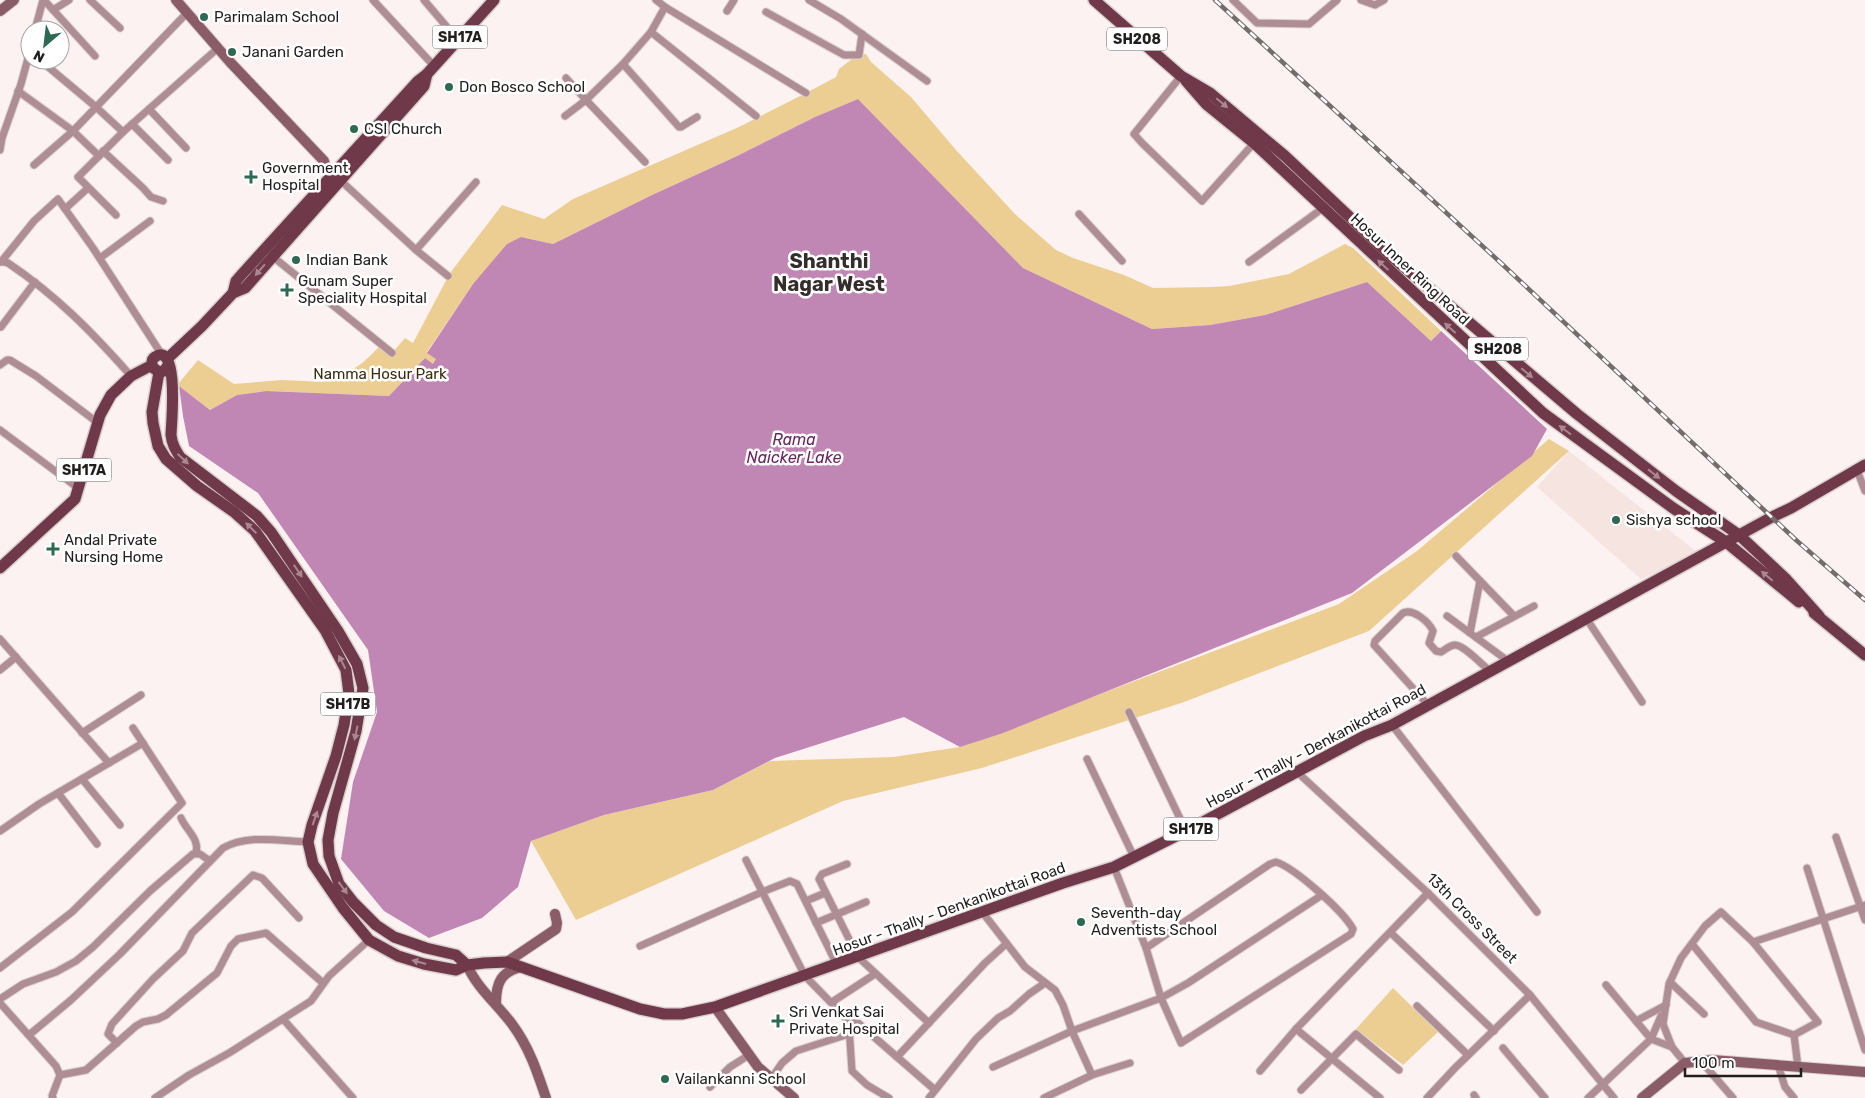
<svg xmlns="http://www.w3.org/2000/svg" width="1865" height="1098" font-family="Rubik,sans-serif">
<style>
.built{fill:#f6e4e0}
.green{fill:#ecce92}
.water{fill:#c187b4}
.lines{fill:none;stroke-linecap:round;stroke-linejoin:round}
.street-casing{stroke:#d9d0cf;stroke-width:9}
.secondary-casing{stroke:#d9d0cf;stroke-width:12}
.primary-casing{stroke:#d9d0cf;stroke-width:14}
.street{stroke:#ae8d95;stroke-width:7}
.secondary{stroke:#8a5c68;stroke-width:10}
.primary{stroke:#6f3949;stroke-width:11}
.rail-casing{stroke:#736d6c;stroke-width:4.5}
.rail{stroke:#fff;stroke-width:2.5;stroke-dasharray:8;stroke-linecap:butt}
.oneway{fill:#a98892}
.poi-dot{fill:#2e6953;stroke:#fff;stroke-width:2}
.labels{text-anchor:middle;stroke-width:5;stroke-linejoin:round;paint-order:stroke}
.shield{fill:#fff;stroke:#646261;stroke-width:1}
.shield-label{font-size:14px;font-weight:bold;fill:#211e1d}
.poi-label{font-size:15px;fill:#211e1d;stroke:#fff;text-anchor:start}
.street-label{font-size:15px;fill:#211e1d;stroke:#fff}
.park-label{font-size:15px;fill:#3b2d0f;stroke:#fff}
.water-label{font-size:16px;font-style:italic;fill:#6b265f;stroke:#fff}
.district-label{font-size:20px;font-weight:bold;fill:#342d2b;stroke:#fff}
</style>
<rect width="100%" height="100%" fill="#fcf2f1"/>
<path class="built" d="M1569,451L1698,553L1641,579L1537,487Z"/>
<g class="green">
<path d="M866,54L871,62L911,97L956,150L1015,214L1056,250L1073,258L1124,275L1153,288L1213,287L1229,286L1289,274L1345,244L1353,248L1441,331L1431,341L1367,282L1265,315L1210,325L1152,329L1023,268L858,99L815,117L735,157L652,195L553,244L521,237L473,284L427,352L437,359L433,365L425,358L389,396L266,391L237,395L210,410L179,386V383L198,360L234,384L282,380L324,382L329,373C355,375 364,361 381,345L392,353L405,338L413,343L450,273L502,205L544,219L573,199L739,127L806,93L836,77L839,69L857,55Z"/>
<path d="M1549,439L1569,451L1369,631L1184,702L982,768L843,801L576,920L531,841L604,815L713,790L770,761L893,757L960,747L1339,604L1417,551Z"/>
<path d="M1393,988L1438,1032L1403,1065L1356,1029Z"/>
</g>
<path class="water" d="M858,99L1023,268L1152,329L1210,325L1265,315L1367,282L1431,341L1441,331L1547,429L1532,456L1352,593L1003,733L960,747L904,717L775,758L713,790L604,815L531,841L518,887L482,918L429,938L384,911L341,859L353,782L377,712L368,650L258,493L189,446L183,416L179,386L210,410L237,395L266,391L389,396L425,358L433,364L436,359L427,353L473,284L507,244L521,237L553,244L652,195L735,157L815,117Z"/>
<g class="lines">
<defs>
<g id="street">
<path d="M44,0L95,56"/>
<path d="M90,0L120,28"/>
<path d="M373,0L434,66"/>
<path d="M424,0L458,40"/>
<path d="M809,0L841,19L927,81"/>
<path d="M1233,0L1257,23L1309,24L1337,0"/>
<path d="M1361,0L1375,5L1384,0"/>
<path d="M665,7L806,93"/>
<path d="M53,10L69,0"/>
<path d="M727,11L734,0"/>
<path d="M766,12L844,55H859L862,34"/>
<path d="M35,30L43,0"/>
<path d="M651,32L756,116"/>
<path d="M40,60L96,107L123,132"/>
<path d="M623,64L679,127H681L697,117"/>
<path d="M1181,76L1134,134L1142,143L1202,201L1254,143"/>
<path d="M566,78L586,100L623,64L651,32L665,7L656,0"/>
<path d="M18,91L73,131L99,156"/>
<path d="M149,109L186,148"/>
<path d="M565,116L586,100L645,162"/>
<path d="M132,124L168,160"/>
<path d="M0,150L2,138L21,84L30,51"/>
<path d="M103,151L143,188L151,197L163,201"/>
<path d="M34,165L73,131L183,17"/>
<path d="M340,180L416,250L448,276"/>
<path d="M65,209L88,188"/>
<path d="M1079,214L1122,261"/>
<path d="M116,215L78,177L123,132L218,48"/>
<path d="M416,250L476,182"/>
<path d="M272,256L392,353"/>
<path d="M100,258L150,221"/>
<path d="M0,261L8,263C57,296 92,332 131,376"/>
<path d="M1,262L34,221L58,199L93,248L162,355"/>
<path d="M1249,262L1323,208"/>
<path d="M1,327L35,282"/>
<path d="M0,365L7,360H10L36,376L98,423"/>
<path d="M0,430L78,488"/>
<path d="M1857,470L1865,491"/>
<path d="M1456,556L1514,616"/>
<path d="M1447,616L1508,661"/>
<path d="M1586,618L1642,702"/>
<path d="M1470,633L1480,581"/>
<path d="M1476,637L1534,606"/>
<path d="M0,639L109,763"/>
<path d="M0,670L16,657"/>
<path d="M1428,705L1374,645L1375,641L1403,613C1413,608 1429,622 1433,631L1429,643L1436,651L1441,652C1445,650 1450,645 1455,645C1464,645 1482,665 1490,671"/>
<path d="M1129,712L1186,831"/>
<path d="M1392,725L1537,912"/>
<path d="M82,733L141,695"/>
<path d="M1087,759L1134,857"/>
<path d="M1296,771L1428,893L1530,995L1614,1098"/>
<path d="M82,779L120,825"/>
<path d="M58,793L97,844"/>
<path d="M181,818C186,830 200,839 196,853"/>
<path d="M0,831L39,804L143,743"/>
<path d="M1836,837L1865,920"/>
<path d="M746,860L805,976L845,1017L849,1027L852,1071L867,1085L889,1098"/>
<path d="M847,864L822,874L819,879L858,957L929,1023"/>
<path d="M1114,867L1146,948L1161,998L1181,1043L1351,934L1353,929C1343,911 1295,868 1276,862L1270,864L1146,948"/>
<path d="M1807,868L1865,1050"/>
<path d="M806,901L825,893"/>
<path d="M983,913L1025,967L1055,990L1063,1005L1072,1031L1092,1075"/>
<path d="M816,923L866,902"/>
<path d="M1391,933L1494,1031"/>
<path d="M1753,942L1865,905"/>
<path d="M1692,944L1756,1022L1794,1035L1798,1067"/>
<path d="M640,946L762,892L790,881L797,884L837,965"/>
<path d="M0,968L72,912L182,803L133,728"/>
<path d="M1670,982L1704,1014"/>
<path d="M1606,985L1651,1039L1661,1016"/>
<path d="M0,999L23,984L56,972L76,961L93,947L150,891L193,854H200L210,861"/>
<path d="M832,1002L875,974"/>
<path d="M0,1003L56,1066L60,1075L52,1096L53,1098"/>
<path d="M1417,1006L1468,1055"/>
<path d="M283,1019L353,1098"/>
<path d="M1636,1021L1666,1005"/>
<path d="M849,1027L853,1023H858L935,1090"/>
<path d="M29,1035L71,1000L120,954L223,848C248,834 280,841 308,842"/>
<path d="M117,1043L108,1034L112,1024L153,979L183,951L192,933L253,875L262,878L299,918"/>
<path d="M1672,1047L1663,1024L1669,984L1681,958L1705,926L1721,912L1753,942L1818,1022L1794,1035"/>
<path d="M1503,1048L1545,1098"/>
<path d="M897,1057L985,963L1006,944"/>
<path d="M1701,1061L1733,1098"/>
<path d="M1778,1065L1785,1087L1794,1098"/>
<path d="M993,1067L1072,1031L1161,998L1188,983L1322,895"/>
<path d="M1260,1071L1296,1029"/>
<path d="M60,1075L86,1070L136,1026L143,1022L158,1019L166,1015L217,973L231,946L238,939L266,933L323,983"/>
<path d="M771,1079L782,1063L796,1051L849,1034"/>
<path d="M710,1087L730,1067L749,1055"/>
<path d="M1301,1090L1356,1034L1399,1070"/>
<path d="M1474,1095L1476,1098"/>
<path d="M155,1098L189,1075L229,1053L311,1001L329,976L369,940"/>
<path d="M929,1098L976,1039L998,1018L1010,1011L1029,994L1045,983"/>
<path d="M1044,1098L1092,1075L1130,1063"/>
<path d="M1380,1098L1296,1029L1428,893"/>
<path d="M1427,1098L1455,1068L1530,995"/>
<path d="M1588,1098L1651,1039L1672,1047L1685,1063"/>
</g>
<g id="secondary">
<path d="M176,0L230,62L324,161L326,168L338,178"/>
<path d="M0,11L14,0"/>
<path d="M507,962L556,929L557,923L555,914"/>
<path d="M467,965C477,988 497,1004 512,1024C529,1047 537,1071 546,1098"/>
<path d="M496,1003C496,983 501,971 522,967"/>
<path d="M715,1007L758,1067L794,1098"/>
<path d="M1642,1098L1685,1063L1712,1060L1865,1072"/>
</g>
<g id="primary">
<path d="M1094,0L1181,76L1210,93L1285,156L1391,256L1577,414L1676,491L1739,535L1785,578L1819,616"/>
<path d="M1186,81L1206,104L1254,143L1543,413L1673,508L1726,542L1799,602"/>
<path d="M233,293L236,281L243,273L418,81L427,74L494,0"/>
<path d="M167,359L202,326L233,293L245,288L424,86L427,74"/>
<path d="M169,364L164,371L159,372L152,367C152,363 151,359 155,357C180,340 171,428 171,435C172,444 175,449 180,457L257,516L271,532L338,631L357,664L363,688L356,731L333,813L328,840L329,856L339,884L353,902L376,925L394,937L426,948L456,955L467,965"/>
<path d="M159,372L152,412L153,423L158,446L166,459L197,486L234,512L255,531L325,630L346,670L349,694L344,725L336,756L312,825L308,842L313,864L343,908L369,940L398,956L424,964L456,970L467,965L484,963L507,962L640,1009L664,1014H682L715,1007L1063,883L1114,867L1186,831L1364,736L1392,725L1772,517L1791,508L1865,465"/>
<path d="M0,568L75,499L100,415L111,395L131,376L152,365"/>
<path d="M1814,613L1865,655"/>
</g>
</defs>
<use href="#street" class="street-casing"/>
<use href="#secondary" class="secondary-casing"/>
<use href="#primary" class="primary-casing"/>
<use href="#street" class="street"/>
<use href="#secondary" class="secondary"/>
<use href="#primary" class="primary"/>
<defs>
<path id="rail" d="M1215,0L1502,264L1796,540L1865,600"/>
</defs>
<use href="#rail" class="rail-casing"/>
<use href="#rail" class="rail"/>
</g>
<defs><path id="oneway-solid" d="M-6-.8H1V-3.2L6.5 0L1 3.2V.8H-6Z" transform="scale(1.25)"/></defs>
<g class="oneway">
<use href="#oneway-solid" transform="translate(1222 103) rotate(40)"/>
<use href="#oneway-solid" transform="translate(1383 265) rotate(-137)"/>
<use href="#oneway-solid" transform="translate(260 270) rotate(131)"/>
<use href="#oneway-solid" transform="translate(1450 328) rotate(-138)"/>
<use href="#oneway-solid" transform="translate(1527 373) rotate(40)"/>
<use href="#oneway-solid" transform="translate(1565 430) rotate(-143)"/>
<use href="#oneway-solid" transform="translate(183 459) rotate(43)"/>
<use href="#oneway-solid" transform="translate(1654 474) rotate(38)"/>
<use href="#oneway-solid" transform="translate(251 528) rotate(-136)"/>
<use href="#oneway-solid" transform="translate(298 571) rotate(56)"/>
<use href="#oneway-solid" transform="translate(1767 576) rotate(-140)"/>
<use href="#oneway-solid" transform="translate(342 662) rotate(-117)"/>
<use href="#oneway-solid" transform="translate(356 733) rotate(102)"/>
<use href="#oneway-solid" transform="translate(315 818) rotate(-71)"/>
<use href="#oneway-solid" transform="translate(343 888) rotate(54)"/>
<use href="#oneway-solid" transform="translate(419 962) rotate(-165)"/>
</g>
<g class="poi-dot">
<circle cx="204" cy="17" r="5"/>
<circle cx="232" cy="52" r="5"/>
<circle cx="449" cy="87" r="5"/>
<circle cx="354" cy="129" r="5"/>
<path d="M248.5 169.5h5v5h5v5h-5v5h-5v-5h-5v-5h5z"/>
<circle cx="296" cy="260" r="5"/>
<path d="M284.5 282.5h5v5h5v5h-5v5h-5v-5h-5v-5h5z"/>
<circle cx="1616" cy="520" r="5"/>
<path d="M50.5 541.5h5v5h5v5h-5v5h-5v-5h-5v-5h5z"/>
<circle cx="1081" cy="922" r="5"/>
<path d="M775.5 1013.5h5v5h5v5h-5v5h-5v-5h-5v-5h5z"/>
<circle cx="665" cy="1079" r="5"/>
</g>
<g class="labels">
<g class="shield">
<rect x="432.5" y="25.5" width="55" height="23" rx="4"/>
<rect x="1107" y="27.5" width="60" height="23" rx="4"/>
<rect x="1468" y="337.5" width="60" height="23" rx="4"/>
<rect x="56.5" y="458.5" width="55" height="23" rx="4"/>
<rect x="320.5" y="692.5" width="55" height="23" rx="4"/>
<rect x="1163.5" y="817.5" width="55" height="23" rx="4"/>
</g>
<g class="shield-label">
<text x="460" y="42">SH17A</text>
<text x="1137" y="44">SH208</text>
<text x="1498" y="354">SH208</text>
<text x="84" y="475">SH17A</text>
<text x="348" y="709">SH17B</text>
<text x="1191" y="834">SH17B</text>
</g>
<g class="poi-label">
<text x="214" y="22">Parimalam School</text>
<text x="242" y="57">Janani Garden</text>
<text x="459" y="92">Don Bosco School</text>
<text x="364" y="134">CSI Church</text>
<text x="262" y="173">Government<tspan x="262" dy="17">Hospital</tspan></text>
<text x="306" y="265">Indian Bank</text>
<text x="298" y="286">Gunam Super<tspan x="298" dy="17">Speciality Hospital</tspan></text>
<text x="1626" y="525">Sishya school</text>
<text x="64" y="545">Andal Private<tspan x="64" dy="17">Nursing Home</tspan></text>
<text x="1091" y="918">Seventh-day<tspan x="1091" dy="17">Adventists School</tspan></text>
<text x="789" y="1017">Sri Venkat Sai<tspan x="789" dy="17">Private Hospital</tspan></text>
<text x="675" y="1084">Vailankanni School</text>
</g>
<g class="street-label">
<text transform="translate(1410 269) rotate(43)" y="5">Hosur Inner Ring Road</text>
<text transform="translate(1316 746) rotate(-28)" y="5">Hosur - Thally - Denkanikottai Road</text>
<text transform="translate(949 909) rotate(-20)" y="5">Hosur - Thally - Denkanikottai Road</text>
<text transform="translate(1472 918) rotate(45)" y="5">13th Cross Street</text>
</g>
<g class="park-label">
<text x="380" y="379">Namma Hosur Park</text>
</g>
<g class="water-label">
<text x="794" y="445">Rama<tspan x="794" dy="18">Naicker Lake</tspan></text>
</g>
<g class="district-label">
<text x="829" y="268">Shanthi<tspan x="829" dy="23">Nagar West</tspan></text>
</g>
</g>
<g transform="translate(45 45) rotate(208)"><circle r="24" fill="#ffffff" stroke="#a6a5a5"/>
<path d="M0-4L9 19L0 12L-9 19Z" fill="#2e6953"/>
<text y="-8" font-size="14" font-weight="bold" text-anchor="middle" fill="#211e1d">N</text>
</g>
<path d="M1685 1068v8h116v-8" fill="none" stroke="#211e1d" stroke-width="2.5"/>
<text x="1692" y="1068" font-size="15" fill="#211e1d" stroke="#ffffff" stroke-width="4" paint-order="stroke">100 m</text>
</svg>
